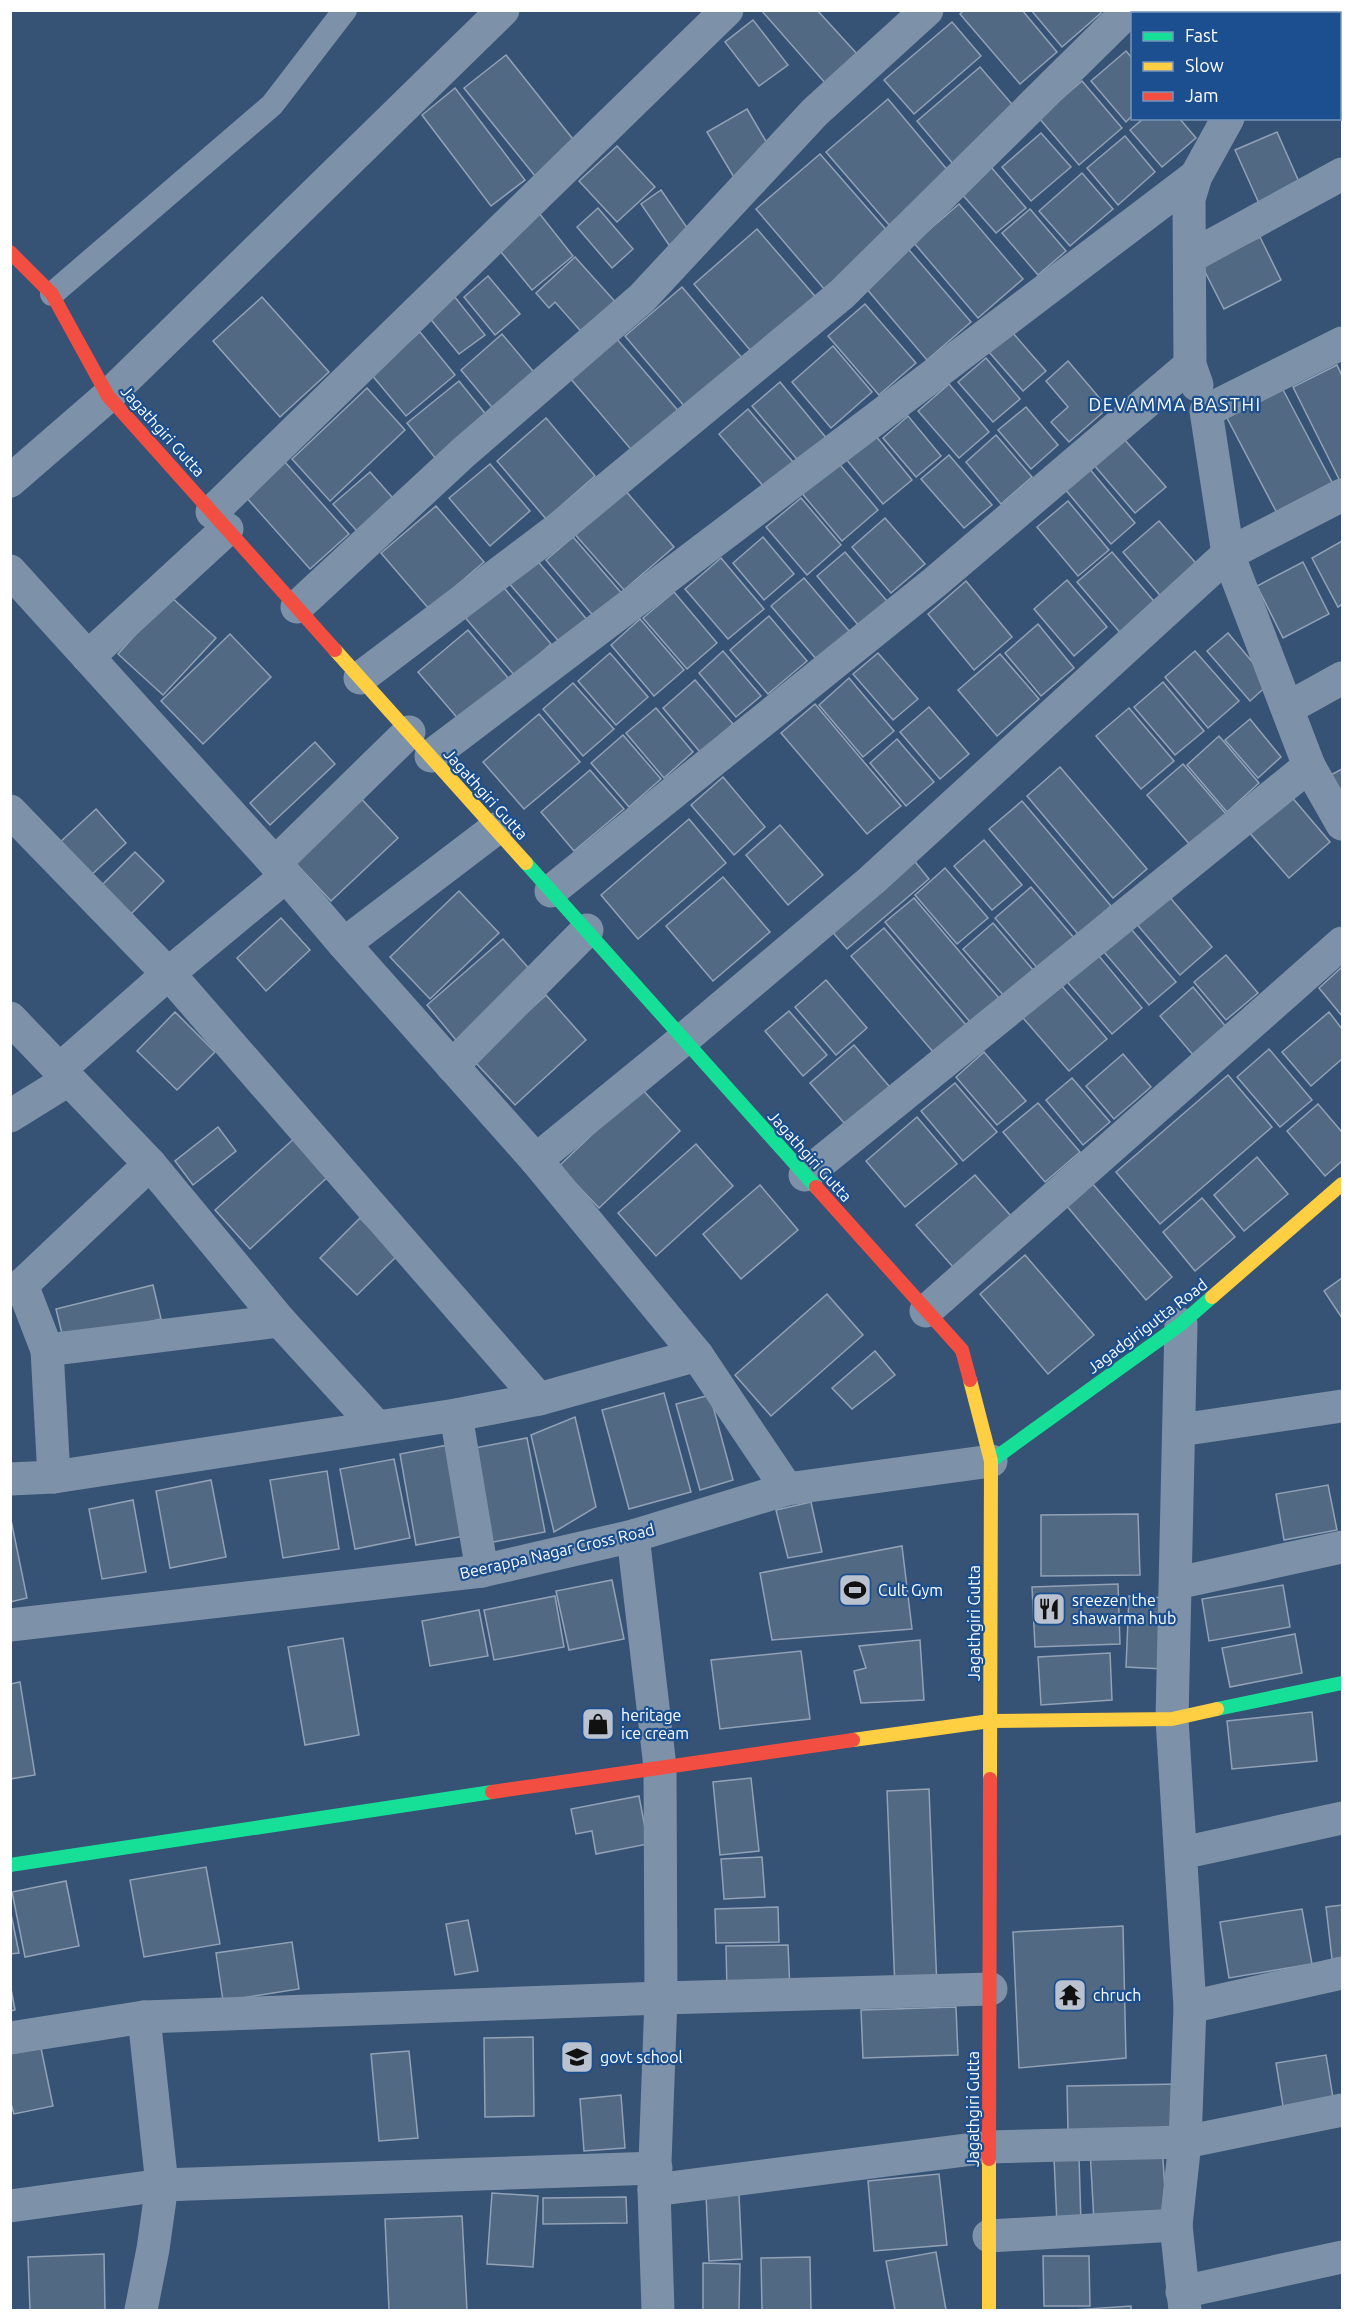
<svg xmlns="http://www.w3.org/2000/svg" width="1353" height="2321" font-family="Ubuntu,sans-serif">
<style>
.building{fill:#526984;stroke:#92a2b6;stroke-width:1.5}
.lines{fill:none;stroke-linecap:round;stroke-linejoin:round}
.lane{stroke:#7d92a8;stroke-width:24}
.street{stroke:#7d92a8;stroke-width:33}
.fast{stroke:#16e098;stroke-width:14}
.slow{stroke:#ffcf43;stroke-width:14}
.jam{stroke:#f24e42;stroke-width:14}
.labels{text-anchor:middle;stroke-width:4.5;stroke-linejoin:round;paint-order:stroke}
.street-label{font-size:16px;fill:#fff;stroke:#1b4f8f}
.poi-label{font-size:16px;fill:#fff;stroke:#1b4f8f;text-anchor:start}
.neighbourhood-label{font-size:18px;letter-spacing:1.5px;fill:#fff;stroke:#1b4f8f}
</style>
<rect width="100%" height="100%" fill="#365274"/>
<g class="building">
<path d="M761,10H817L858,55L826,84Z"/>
<path d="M964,10H1022L1057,52L1020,84L960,14Z"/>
<path d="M1031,10H1099L1101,13L1062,47Z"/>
<path d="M1167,10H1206L1202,14H1170Z"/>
<path d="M753,20L788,65L759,86L725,42Z"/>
<path d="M952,22L981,56L914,114L884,80Z"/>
<path d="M1126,51L1132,58V116L1126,122L1091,81Z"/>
<path d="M506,55L576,143L535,176L464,88Z"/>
<path d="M980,67L1017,110L954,165L917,121Z"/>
<path d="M1082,81L1122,128L1079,165L1039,118Z"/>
<path d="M455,88L525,180L491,206L422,115Z"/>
<path d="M888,99L950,173L889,225L826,152Z"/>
<path d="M747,109L774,155L735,179L707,132Z"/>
<path d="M1144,118H1179L1196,138L1162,167L1130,130Z"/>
<path d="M1277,132L1303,191L1262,210L1235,150Z"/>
<path d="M1041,133L1071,167L1031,201L1002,167Z"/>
<path d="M1125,136L1155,172L1118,205L1087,168Z"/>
<path d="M617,146L655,187L617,222L579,181Z"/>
<path d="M820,154L890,234L825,290L756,209Z"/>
<path d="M991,167L1026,208L996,233L961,193Z"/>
<path d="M1082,173L1113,209L1070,246L1039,211Z"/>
<path d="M661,190L690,232L669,245L641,204Z"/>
<path d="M959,204L1023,279L978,318L914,243Z"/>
<path d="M598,208L633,249L612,268L577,227Z"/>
<path d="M1030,209L1066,251L1038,275L1002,233Z"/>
<path d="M539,213L573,256L532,290L497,247Z"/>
<path d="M757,229L820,302L756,357L694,284Z"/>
<path d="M1260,237L1281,280L1224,309L1202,266Z"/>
<path d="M904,244L971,322L927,360L860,281Z"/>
<path d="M575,257L619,306L586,337L555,302L549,308L536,293Z"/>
<path d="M488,276L520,314L495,335L464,297Z"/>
<path d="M682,287L748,365L691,414L625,336Z"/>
<path d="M454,296L485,335L459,354L428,316Z"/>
<path d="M262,297L329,372L280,417L213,341Z"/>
<path d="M865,304L916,363L879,395L828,336Z"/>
<path d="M420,332L455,375L406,416L371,374Z"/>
<path d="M1012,332L1046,371L1023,391L989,352Z"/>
<path d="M502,334L537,376L495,411L461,370Z"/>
<path d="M616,338L681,414L635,454L570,378Z"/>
<path d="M833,346L872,392L831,428L792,382Z"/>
<path d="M986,358L1020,399L993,422L958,382Z"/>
<path d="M1068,361L1108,408L1069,442L1051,422L1068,407L1046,381Z"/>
<path d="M1337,365L1342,376V485L1293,387Z"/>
<path d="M459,381L488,417L436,459L407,423Z"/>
<path d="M780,382L828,440L801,464L752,406Z"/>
<path d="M949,384L989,432L959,458L918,411Z"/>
<path d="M1281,386L1334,486L1278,515L1226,416Z"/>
<path d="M367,388L405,430L330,501L292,459Z"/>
<path d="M1026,407L1058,445L1031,469L998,430Z"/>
<path d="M748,409L793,462L764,487L719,434Z"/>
<path d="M908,416L941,456L916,477L883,438Z"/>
<path d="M546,418L595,476L546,519L497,461Z"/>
<path d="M875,435L912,480L883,504L846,459Z"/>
<path d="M996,435L1032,477L1001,504L966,462Z"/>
<path d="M1124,439L1166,487L1135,513L1094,465Z"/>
<path d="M949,455L992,505L964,528L921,479Z"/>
<path d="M836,460L878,510L842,541L800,491Z"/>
<path d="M284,461L349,534L310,569L245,496Z"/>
<path d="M490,464L530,511L490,546L449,498Z"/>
<path d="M1088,467L1135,523L1111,544L1064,488Z"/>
<path d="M370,472L399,505L363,538L333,504Z"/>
<path d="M624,489L674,547L624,590L573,532Z"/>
<path d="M801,498L841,545L807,575L766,527Z"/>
<path d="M1068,501L1109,550L1078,576L1037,527Z"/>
<path d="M436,506L484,562L429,609L381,553Z"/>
<path d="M885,518L925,564L891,593L852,547Z"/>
<path d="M1159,521L1201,569L1164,600L1123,552Z"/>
<path d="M573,537L624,596L596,619L546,560Z"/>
<path d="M763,537L794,574L764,600L733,563Z"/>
<path d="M1342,541V604L1338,607L1312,558Z"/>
<path d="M845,552L887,601L859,626L817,576Z"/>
<path d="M1112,552L1158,606L1123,636L1077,582Z"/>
<path d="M535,558L589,622L562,645L508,582Z"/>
<path d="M721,558L764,609L728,639L685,589Z"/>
<path d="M1303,562L1329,614L1283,638L1257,586Z"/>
<path d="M804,578L850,632L817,660L771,606Z"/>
<path d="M1067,580L1107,627L1074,656L1034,609Z"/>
<path d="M966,581L1012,637L974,670L928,614Z"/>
<path d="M500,583L551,644L515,676L463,615Z"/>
<path d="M674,592L717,643L687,669L643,618Z"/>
<path d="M170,596L216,638L163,695L118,654Z"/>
<path d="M769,616L807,661L768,694L730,650Z"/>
<path d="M640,619L684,670L654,696L611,645Z"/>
<path d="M1038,624L1074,668L1041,696L1005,653Z"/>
<path d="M468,630L509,679L460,721L418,672Z"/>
<path d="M1228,633L1270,683L1250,701L1207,651Z"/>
<path d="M230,634L271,677L203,744L161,701Z"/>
<path d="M723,651L761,696L736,717L699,673Z"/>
<path d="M1195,651L1239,701L1208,728L1165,677Z"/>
<path d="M610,653L648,697L616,725L578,681Z"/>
<path d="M878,653L918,699L893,720L853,674Z"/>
<path d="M1000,654L1039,699L997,736L958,690Z"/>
<path d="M849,678L894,731L863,757L819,705Z"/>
<path d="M695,680L733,724L700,752L663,708Z"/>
<path d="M1163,682L1204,731L1175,755L1134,707Z"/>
<path d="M573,683L614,729L583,756L543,709Z"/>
<path d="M815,704L901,806L867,834L781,733Z"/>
<path d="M929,707L969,754L940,779L900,732Z"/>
<path d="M656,708L693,752L664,778L626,733Z"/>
<path d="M1129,708L1174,761L1141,789L1096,736Z"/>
<path d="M539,714L580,762L524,809L483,762Z"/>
<path d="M1250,719L1281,757L1258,778L1225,740Z"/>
<path d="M623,735L661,779L629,807L591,763Z"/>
<path d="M1219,736L1259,783L1227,812L1187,765Z"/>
<path d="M897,739L934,782L906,806L870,763Z"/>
<path d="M315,742L335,764L270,825L250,803Z"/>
<path d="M1183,764L1227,815L1191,846L1147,795Z"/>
<path d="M1060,767L1147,869L1113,898L1027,796Z"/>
<path d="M1342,769V812L1325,778Z"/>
<path d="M590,770L624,809L574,851L541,812Z"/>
<path d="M723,777L765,827L734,855L691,805Z"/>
<path d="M354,791L398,838L331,901L287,854Z"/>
<path d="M1290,795L1330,842L1289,878L1248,831Z"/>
<path d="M1022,801L1111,906L1078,934L989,829Z"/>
<path d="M96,809L126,843L88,878L58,844Z"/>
<path d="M689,819L726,863L638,939L601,895Z"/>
<path d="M780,825L823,875L788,905L746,855Z"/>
<path d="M984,840L1022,885L992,910L954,866Z"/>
<path d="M135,852L164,881L131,914L102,885Z"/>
<path d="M912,858L929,879L847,949L829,928Z"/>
<path d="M945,868L988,918L957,944L915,895Z"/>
<path d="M723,877L770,932L713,981L666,926Z"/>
<path d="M1031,887L1075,939L1039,970L995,918Z"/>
<path d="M459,891L499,933L430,999L390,957Z"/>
<path d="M1167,894L1212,947L1180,975L1135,922Z"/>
<path d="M914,898L999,998L971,1023L885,922Z"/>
<path d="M281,918L310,950L266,991L237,958Z"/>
<path d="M993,923L1034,971L1004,996L963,949Z"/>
<path d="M1126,923L1176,982L1149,1005L1099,946Z"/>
<path d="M884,928L966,1025L934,1053L851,956Z"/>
<path d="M503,939L538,979L460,1045L427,1005Z"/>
<path d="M1094,950L1142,1008L1112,1034L1063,977Z"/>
<path d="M1226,955L1258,993L1226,1020L1194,982Z"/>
<path d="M1342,967V1016L1319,988Z"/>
<path d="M1055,978L1107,1039L1069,1071L1017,1011Z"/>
<path d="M826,980L867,1028L836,1055L795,1007Z"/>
<path d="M1193,987L1227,1028L1194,1056L1160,1016Z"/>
<path d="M546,995L586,1040L515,1105L474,1061Z"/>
<path d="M789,1011L827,1055L803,1076L765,1031Z"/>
<path d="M175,1012L215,1052L177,1090L137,1051Z"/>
<path d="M1329,1012L1342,1029V1059L1311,1086L1282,1052Z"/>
<path d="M854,1045L894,1092L850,1130L810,1083Z"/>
<path d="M1269,1049L1312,1100L1280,1127L1237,1077Z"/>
<path d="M984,1052L1026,1101L997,1125L956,1077Z"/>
<path d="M1123,1054L1151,1087L1114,1119L1086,1086Z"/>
<path d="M1228,1075L1272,1127L1160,1224L1116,1172Z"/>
<path d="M1072,1078L1110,1122L1083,1145L1046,1100Z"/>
<path d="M955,1083L997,1132L963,1161L921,1111Z"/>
<path d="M641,1088L680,1131L599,1208L559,1166Z"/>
<path d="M1038,1103L1080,1152L1045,1182L1003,1132Z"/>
<path d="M1318,1104L1342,1132V1161L1325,1176L1287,1131Z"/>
<path d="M917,1117L957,1164L905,1207L866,1161Z"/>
<path d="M218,1127L236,1151L193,1185L175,1161Z"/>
<path d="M297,1136L331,1174L250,1249L215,1210Z"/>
<path d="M696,1144L733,1186L656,1256L618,1213Z"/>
<path d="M1257,1157L1288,1194L1244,1231L1214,1195Z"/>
<path d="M975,1175L1011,1216L953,1267L916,1225Z"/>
<path d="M1092,1183L1172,1277L1146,1300L1066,1205Z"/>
<path d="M760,1185L798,1230L741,1279L703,1234Z"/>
<path d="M1202,1198L1235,1237L1195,1271L1163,1232Z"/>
<path d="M360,1218L397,1256L357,1295L320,1258Z"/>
<path d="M1025,1255L1094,1335L1048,1374L980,1294Z"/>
<path d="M1342,1278V1318L1324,1291Z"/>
<path d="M153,1285L161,1319L64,1342L56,1309Z"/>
<path d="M827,1294L863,1335L771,1416L735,1375Z"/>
<path d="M875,1351L895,1375L852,1409L832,1388Z"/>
<path d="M664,1393L691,1492L629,1509L602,1410Z"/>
<path d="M710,1395L733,1480L700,1490L676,1404Z"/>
<path d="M575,1417L596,1507L554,1532L531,1435Z"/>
<path d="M527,1438L545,1532L488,1543L469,1449Z"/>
<path d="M453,1444L470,1535L416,1545L400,1454Z"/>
<path d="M394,1459L410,1538L355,1549L340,1469Z"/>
<path d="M327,1471L339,1549L283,1558L270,1480Z"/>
<path d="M211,1480L226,1557L170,1568L156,1491Z"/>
<path d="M1328,1485L1337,1530L1284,1540L1276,1494Z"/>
<path d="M133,1500L146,1572L102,1579L89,1509Z"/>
<path d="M811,1502L822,1552L788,1558L776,1510Z"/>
<path d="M1138,1514L1140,1575L1041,1576V1515Z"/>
<path d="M10,1515L27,1598L10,1602Z"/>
<path d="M902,1546L912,1629L772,1640L760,1573Z"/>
<path d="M612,1580L624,1639L569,1650L556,1591Z"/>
<path d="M1118,1584L1120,1644L1035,1647L1032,1587Z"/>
<path d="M1283,1585L1290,1627L1209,1641L1202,1599Z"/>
<path d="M555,1596L564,1647L494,1660L484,1610Z"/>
<path d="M1129,1596L1167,1598L1163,1669L1126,1667Z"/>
<path d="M479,1610L488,1656L430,1666L422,1621Z"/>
<path d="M1295,1634L1302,1673L1230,1687L1222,1648Z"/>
<path d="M343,1638L359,1735L305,1745L288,1647Z"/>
<path d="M920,1640L924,1700L861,1703L854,1671L866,1668L859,1646Z"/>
<path d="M801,1651L810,1719L720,1729L711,1660Z"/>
<path d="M1110,1653L1112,1700L1041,1705L1038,1657Z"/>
<path d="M20,1682L35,1775L10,1779V1684Z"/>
<path d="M1312,1712L1317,1761L1232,1769L1227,1721Z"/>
<path d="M751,1778L759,1851L720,1855L713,1782Z"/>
<path d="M929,1789L937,1988L895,1989L887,1791Z"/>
<path d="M639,1796L648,1844L596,1854L592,1831L576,1834L571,1809Z"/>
<path d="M762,1857L765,1897L724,1899L721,1859Z"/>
<path d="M206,1867L220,1944L144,1957L130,1880Z"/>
<path d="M66,1881L79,1946L25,1957L12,1892Z"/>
<path d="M1342,1905V1958L1332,1959L1326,1907Z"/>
<path d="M778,1907L779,1942L716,1943L715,1909Z"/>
<path d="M10,1909L19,1953L10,1954Z"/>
<path d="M1302,1909L1312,1964L1229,1978L1220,1922Z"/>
<path d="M468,1920L478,1971L455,1975L446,1924Z"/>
<path d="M1123,1926L1126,2058L1019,2068L1013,1932Z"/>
<path d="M292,1942L299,1989L223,2001L216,1953Z"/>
<path d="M788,1945L790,1990L727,1991L726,1946Z"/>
<path d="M10,1983L15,2010L10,2011Z"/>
<path d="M956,2007L958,2055L863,2058L861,2010Z"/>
<path d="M533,2037L534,2116L485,2117L484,2038Z"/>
<path d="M41,2048L53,2106L14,2114L10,2100V2054Z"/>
<path d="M409,2051L418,2138L379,2141L371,2054Z"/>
<path d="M1326,2055L1333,2098L1283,2106L1276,2063Z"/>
<path d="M1180,2084L1181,2128L1068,2130L1067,2086Z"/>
<path d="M621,2095L625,2148L584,2151L580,2099Z"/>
<path d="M1162,2146L1167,2218L1094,2222L1090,2150Z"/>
<path d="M1079,2157L1081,2223L1057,2224L1054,2158Z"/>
<path d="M939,2174L947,2245L874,2251L868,2181Z"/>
<path d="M492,2193L538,2196L533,2267L487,2264Z"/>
<path d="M739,2194L742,2259L709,2261L706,2195Z"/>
<path d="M626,2197L627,2223L543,2224V2198Z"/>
<path d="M462,2216L467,2310H389L385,2219Z"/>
<path d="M936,2252L946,2310H895L886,2261Z"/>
<path d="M104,2254L105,2310H30L28,2257Z"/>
<path d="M1043,2256H1089L1090,2306H1044Z"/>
<path d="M810,2257L811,2310H762L761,2258Z"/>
<path d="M703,2263L740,2264L739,2310H703Z"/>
<path d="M1131,2306V2310H1073Z"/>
</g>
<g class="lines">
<path class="lane" d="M52,294L272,105L345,10"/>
<g class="street">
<path d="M1237,14V10"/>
<path d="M1340,15L1342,13"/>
<path d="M1190,257L1342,174"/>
<path d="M1197,385L1190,365L1189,199L1196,176L1228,118"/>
<path d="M10,481L108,396L503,10"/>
<path d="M212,512L727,10"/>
<path d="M10,571L275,863L344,944L536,1160L697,1355L787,1489"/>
<path d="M297,607L464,452L642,298L815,112L927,10"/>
<path d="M88,657L227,529"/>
<path d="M360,678L563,525L842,294L1129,10"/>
<path d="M1288,708L1342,678"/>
<path d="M431,756L1196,176"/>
<path d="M1309,766L1342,824"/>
<path d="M10,811L177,983L539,1399L697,1355"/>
<path d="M275,863L409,732"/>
<path d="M551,891L935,582L1190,365"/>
<path d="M344,944L495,829"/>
<path d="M10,1018L150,1164L22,1285L10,1289"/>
<path d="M452,1066L587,930"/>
<path d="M59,1070L168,974L286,876"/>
<path d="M10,1116L68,1080"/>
<path d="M536,1160L684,1039L872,880L1228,554L1206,411L1342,343"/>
<path d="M150,1164L280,1321L376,1426"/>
<path d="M805,1175L1309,766L1228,554L1342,495"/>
<path d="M22,1285L47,1350"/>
<path d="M926,1311L1342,943"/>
<path d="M1181,1324L1172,1719L1190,2007L1185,2142L1176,2225L1185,2310"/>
<path d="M456,1415L482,1571"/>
<path d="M1180,1430L1342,1406"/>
<path d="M54,1477L47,1350L280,1321"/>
<path d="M10,1479L54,1477L456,1415L539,1399"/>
<path d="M633,1536L660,1767L661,1998L654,2190L658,2310"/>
<path d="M1177,1583L1342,1547"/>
<path d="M10,1625L482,1571L633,1536L787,1489L991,1461"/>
<path d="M1182,1853L1342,1818"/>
<path d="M1190,2007L1342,1973"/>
<path d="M10,2038L144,2017L661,1998L991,1989"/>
<path d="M654,2190L989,2147L1185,2142L1342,2110"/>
<path d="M10,2206L162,2185L656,2168"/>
<path d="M989,2236L1176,2225"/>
<path d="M1182,2292L1342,2257"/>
<path d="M141,2310L153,2249L162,2185L144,2017"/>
</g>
<g class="fast">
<path d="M526,863L816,1187"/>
<path d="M991,1461L1181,1324L1212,1297"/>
<path d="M1217,1709L1342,1683"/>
<path d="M10,1865L492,1792"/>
</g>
<g class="slow">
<path d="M335,650L526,863"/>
<path d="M1212,1297L1342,1184"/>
<path d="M970,1380L991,1461L990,1779"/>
<path d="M853,1740L990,1721L1172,1719L1217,1709"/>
<path d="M989,2310V2159"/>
</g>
<g class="jam">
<path d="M10,252L52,294L108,396L335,650"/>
<path d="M816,1187L962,1350L970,1380"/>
<path d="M492,1792L853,1740"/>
<path d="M989,2159L990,1779"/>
</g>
</g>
<defs>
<symbol id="stadium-square" viewBox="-11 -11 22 22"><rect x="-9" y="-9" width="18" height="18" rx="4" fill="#b9c2ce" stroke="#1b4f8f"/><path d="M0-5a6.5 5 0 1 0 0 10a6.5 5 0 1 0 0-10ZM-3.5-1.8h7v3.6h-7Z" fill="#111"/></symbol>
<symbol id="restaurant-square" viewBox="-11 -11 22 22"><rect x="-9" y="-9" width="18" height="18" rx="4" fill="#b9c2ce" stroke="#1b4f8f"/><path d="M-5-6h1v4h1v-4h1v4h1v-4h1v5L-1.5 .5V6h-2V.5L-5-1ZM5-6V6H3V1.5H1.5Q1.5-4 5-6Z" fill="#111"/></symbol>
<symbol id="shop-square" viewBox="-11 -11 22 22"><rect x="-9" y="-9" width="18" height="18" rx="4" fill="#b9c2ce" stroke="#1b4f8f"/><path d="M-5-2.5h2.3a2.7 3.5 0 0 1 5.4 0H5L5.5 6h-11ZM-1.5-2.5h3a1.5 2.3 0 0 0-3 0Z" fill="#111"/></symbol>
<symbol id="temple-square" viewBox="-11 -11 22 22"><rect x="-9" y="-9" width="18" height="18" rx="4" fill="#b9c2ce" stroke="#1b4f8f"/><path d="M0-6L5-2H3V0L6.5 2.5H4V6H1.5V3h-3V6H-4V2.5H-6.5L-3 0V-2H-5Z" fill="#111"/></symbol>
<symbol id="school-square" viewBox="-11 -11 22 22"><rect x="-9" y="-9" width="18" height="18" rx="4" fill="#b9c2ce" stroke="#1b4f8f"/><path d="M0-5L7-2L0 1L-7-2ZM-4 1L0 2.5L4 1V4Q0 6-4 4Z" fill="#111"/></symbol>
</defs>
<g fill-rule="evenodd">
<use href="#stadium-square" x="836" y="1571" width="38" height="38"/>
<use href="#restaurant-square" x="1030" y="1590" width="38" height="38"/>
<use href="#shop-square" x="579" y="1705" width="38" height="38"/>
<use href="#temple-square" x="1051" y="1976" width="38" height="38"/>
<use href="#school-square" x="558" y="2038" width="38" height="38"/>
</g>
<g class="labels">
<g class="street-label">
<text transform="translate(163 431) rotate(48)" y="6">Jagathgiri Gutta</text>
<text transform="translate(486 794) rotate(48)" y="6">Jagathgiri Gutta</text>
<text transform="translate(810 1156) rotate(48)" y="6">Jagathgiri Gutta</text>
<text transform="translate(1147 1326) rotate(-37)" y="6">Jagadgirigutta Road</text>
<text transform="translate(557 1551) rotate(-13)" y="6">Beerappa Nagar Cross Road</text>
<text transform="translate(974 1623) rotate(-90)" y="6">Jagathgiri Gutta</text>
<text transform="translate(973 2109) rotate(-90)" y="6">Jagathgiri Gutta</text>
</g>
<g class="poi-label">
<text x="878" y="1596">Cult Gym</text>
<text x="1072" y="1606">sreezen the<tspan x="1072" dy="18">shawarma hub</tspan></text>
<text x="621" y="1721">heritage<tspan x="621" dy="18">ice cream</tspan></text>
<text x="1093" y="2001">chruch</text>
<text x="600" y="2063">govt school</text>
</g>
<g class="neighbourhood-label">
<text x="1175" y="411">DEVAMMA BASTHI</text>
</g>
</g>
<rect width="1353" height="2321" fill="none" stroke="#ffffff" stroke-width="24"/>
<rect x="1131" y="12" width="210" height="108" fill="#1b4f8f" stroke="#7695bc" stroke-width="1.5"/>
<rect x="1143" y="32" width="30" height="9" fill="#16e098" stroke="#7695bc" stroke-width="1.5"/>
<text x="1185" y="42" font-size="18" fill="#ffffff">Fast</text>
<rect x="1143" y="62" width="30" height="9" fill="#ffcf43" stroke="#7695bc" stroke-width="1.5"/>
<text x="1185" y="72" font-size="18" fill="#ffffff">Slow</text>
<rect x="1143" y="92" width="30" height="9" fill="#f24e42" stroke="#7695bc" stroke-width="1.5"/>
<text x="1185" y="102" font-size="18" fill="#ffffff">Jam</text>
</svg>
